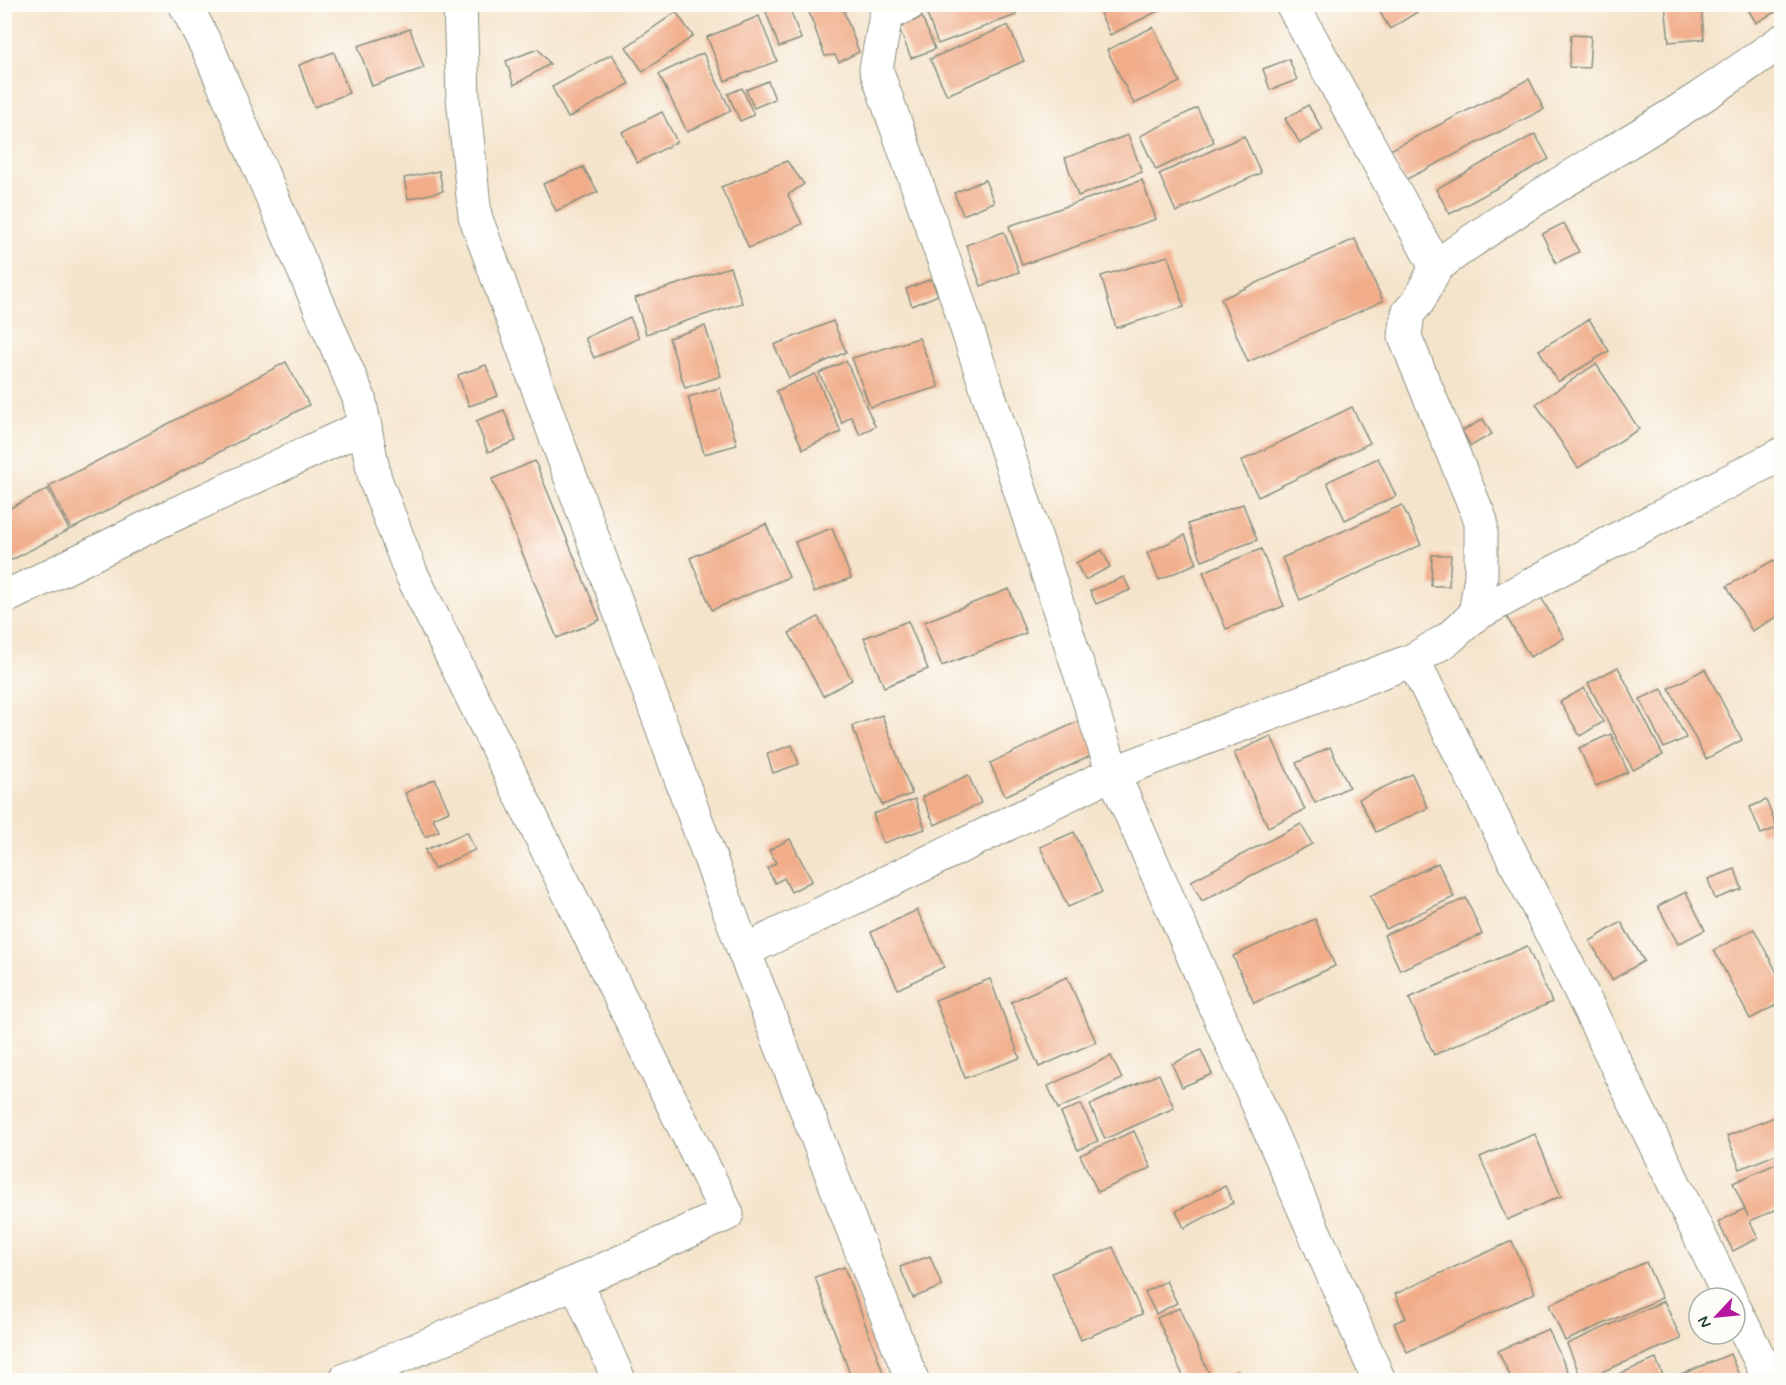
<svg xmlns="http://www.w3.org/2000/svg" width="1786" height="1385" font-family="Mynerve,sans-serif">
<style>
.building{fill:#f1ad8a}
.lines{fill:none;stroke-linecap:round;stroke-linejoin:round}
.minor-casing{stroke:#8a9080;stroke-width:35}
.minor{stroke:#fff;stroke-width:33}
</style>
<rect width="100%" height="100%" fill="#fdfcf7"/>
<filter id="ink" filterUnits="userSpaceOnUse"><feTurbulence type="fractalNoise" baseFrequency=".0167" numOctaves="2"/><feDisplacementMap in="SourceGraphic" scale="12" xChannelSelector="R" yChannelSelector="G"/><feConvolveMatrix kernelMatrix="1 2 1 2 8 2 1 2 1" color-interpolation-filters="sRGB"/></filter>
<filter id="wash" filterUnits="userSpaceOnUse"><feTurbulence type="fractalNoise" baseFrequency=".008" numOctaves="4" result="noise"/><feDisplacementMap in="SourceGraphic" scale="24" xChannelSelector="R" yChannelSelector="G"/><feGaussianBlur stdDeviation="1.35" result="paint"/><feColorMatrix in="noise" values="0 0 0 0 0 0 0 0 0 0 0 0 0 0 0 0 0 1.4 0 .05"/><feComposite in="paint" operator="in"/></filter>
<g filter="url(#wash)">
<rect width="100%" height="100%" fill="#f5e4cc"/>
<g id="blocks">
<g class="building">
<path d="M763,4H788L801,39L779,47Z"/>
<path d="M806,4H841L859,52L839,62L835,55L825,56Z"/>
<path d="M946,4H1012L1016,15L938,44L926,12Z"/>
<path d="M1023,4H1041V5L1025,11Z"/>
<path d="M1096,4H1172L1110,35Z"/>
<path d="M1375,4H1430L1390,29Z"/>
<path d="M1665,4H1701L1704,39L1669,42Z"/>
<path d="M1745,4H1782V8L1756,23Z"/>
<path d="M676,12L693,36L643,72L626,47Z"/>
<path d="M759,16L777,61L725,81L707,37Z"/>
<path d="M922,17L935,49L911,58L899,28Z"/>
<path d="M1008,25L1024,61L947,95L930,59Z"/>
<path d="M1153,27L1180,82L1134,104L1107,50Z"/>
<path d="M410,29L424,68L372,86L358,46Z"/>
<path d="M1571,35L1591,36L1589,68L1569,67Z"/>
<path d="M538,49L550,64L514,85L506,61Z"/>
<path d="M334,52L349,93L314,107L299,65Z"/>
<path d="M703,53L731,111L687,132L659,74Z"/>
<path d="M612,54L629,84L568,118L552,87Z"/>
<path d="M1289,59L1297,80L1270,90L1263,69Z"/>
<path d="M1529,79L1544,109L1405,180L1390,150Z"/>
<path d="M768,81L775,99L754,108L746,90Z"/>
<path d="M742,88L754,115L740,121L728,94Z"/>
<path d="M1308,105L1323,130L1300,143L1285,119Z"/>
<path d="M1197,108L1214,142L1156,170L1140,136Z"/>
<path d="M662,112L677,142L637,163L622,132Z"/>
<path d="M1535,134L1549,159L1450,214L1436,189Z"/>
<path d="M1128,135L1142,172L1078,196L1065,158Z"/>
<path d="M1244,136L1261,173L1176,212L1159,174Z"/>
<path d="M787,161L804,184L788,195L802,224L749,248L721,187Z"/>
<path d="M583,167L598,192L556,211L543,184Z"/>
<path d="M439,171L443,191L408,199L404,178Z"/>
<path d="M985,180L994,202L963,215L954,193Z"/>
<path d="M1142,180L1156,219L1022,265L1009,226Z"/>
<path d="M1564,223L1579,252L1556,263L1542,234Z"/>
<path d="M1004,232L1019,272L981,286L966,245Z"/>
<path d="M1355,239L1383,301L1248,362L1221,299Z"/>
<path d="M1168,256L1184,307L1116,328L1101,276Z"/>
<path d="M730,267L742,303L646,334L635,298Z"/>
<path d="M931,279L938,295L912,306L906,289Z"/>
<path d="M630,317L639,338L594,358L585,338Z"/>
<path d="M1589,319L1609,351L1558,382L1539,350Z"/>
<path d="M833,321L846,352L789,378L774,345Z"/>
<path d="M705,326L721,376L685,388L669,338Z"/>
<path d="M919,338L939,387L870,407L852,358Z"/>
<path d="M846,361L875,426L860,435L851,416L842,423L819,373Z"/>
<path d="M286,362L309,405L72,529L49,486Z"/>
<path d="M1596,364L1639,429L1578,468L1536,404Z"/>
<path d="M486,365L498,396L469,406L458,375Z"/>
<path d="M815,374L841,432L803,449L776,391Z"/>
<path d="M720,388L737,445L704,454L688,397Z"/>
<path d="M1352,407L1370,443L1258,497L1241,461Z"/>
<path d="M504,410L516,441L488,452L476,421Z"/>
<path d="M1483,419L1492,434L1471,446L1462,431Z"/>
<path d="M1378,458L1396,496L1345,520L1327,482Z"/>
<path d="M535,461L600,620L557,638L492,479Z"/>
<path d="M48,489L69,530L4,564V511Z"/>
<path d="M1243,504L1257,540L1202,561L1188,524Z"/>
<path d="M1402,505L1421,545L1300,600L1282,558Z"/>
<path d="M766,524L789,577L712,610L690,558Z"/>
<path d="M832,528L851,578L814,592L795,542Z"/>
<path d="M1185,535L1197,563L1159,580L1147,553Z"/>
<path d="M1261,549L1284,606L1226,629L1203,572Z"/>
<path d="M1102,550L1110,567L1085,580L1076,563Z"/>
<path d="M1432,555H1451L1449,586H1431Z"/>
<path d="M1774,560L1782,574V614L1752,631L1727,586Z"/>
<path d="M1124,577L1130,590L1096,604L1090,591Z"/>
<path d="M1009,589L1026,633L942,666L924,622Z"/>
<path d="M1541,597L1564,638L1530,657L1506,616Z"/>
<path d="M818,617L852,680L823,696L789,633Z"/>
<path d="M908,621L928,669L884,687L864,638Z"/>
<path d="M1618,667L1663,755L1633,770L1588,683Z"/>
<path d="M1705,669L1742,740L1706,759L1669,688Z"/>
<path d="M1584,688L1603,722L1580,736L1560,702Z"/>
<path d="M1662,689L1686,738L1664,748L1640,699Z"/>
<path d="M882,715L912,794L882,805L852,726Z"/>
<path d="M1081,720L1097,753L1005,796L990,763Z"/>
<path d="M1611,734L1628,772L1596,786L1579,748Z"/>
<path d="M1271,736L1305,810L1268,827L1234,753Z"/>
<path d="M792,745L799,764L773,773L767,754Z"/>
<path d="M1330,747L1349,787L1315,803L1296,763Z"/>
<path d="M1412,774L1428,808L1376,832L1359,799Z"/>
<path d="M968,775L981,803L935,825L922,797Z"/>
<path d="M435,779L449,811L433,818L439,831L425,837L405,793Z"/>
<path d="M915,799L925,829L883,843L873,814Z"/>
<path d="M1766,800L1777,828L1761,834L1750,807Z"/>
<path d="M1301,824L1312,844L1202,901L1191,881Z"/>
<path d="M467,832L475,850L434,869L425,850Z"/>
<path d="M1074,832L1102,892L1068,907L1040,847Z"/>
<path d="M790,839L812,881L791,892L784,878L775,883L767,868L776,863L769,850Z"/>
<path d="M1438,863L1454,897L1386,929L1370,896Z"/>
<path d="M1735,869L1742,889L1715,899L1708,879Z"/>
<path d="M1686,892L1705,930L1678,944L1658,906Z"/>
<path d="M1466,898L1482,934L1400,970L1384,935Z"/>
<path d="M917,910L944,967L898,989L871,932Z"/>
<path d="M1315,919L1335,966L1254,1003L1233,956Z"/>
<path d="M1621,922L1644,961L1612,980L1590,941Z"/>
<path d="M1754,929L1782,982V1002L1750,1019L1714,950Z"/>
<path d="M1527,946L1552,1002L1434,1055L1409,998Z"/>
<path d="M1067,977L1096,1042L1039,1067L1011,1002Z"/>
<path d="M990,979L1020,1058L965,1078L935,1000Z"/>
<path d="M1201,1050L1212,1074L1182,1087L1172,1064Z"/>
<path d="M1111,1056L1122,1079L1058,1109L1048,1086Z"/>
<path d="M1159,1074L1174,1108L1105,1139L1090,1105Z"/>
<path d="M1081,1104L1098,1141L1078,1150L1061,1113Z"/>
<path d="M1782,1114V1152L1740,1169L1727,1136Z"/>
<path d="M1134,1131L1151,1168L1098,1192L1080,1155Z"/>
<path d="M1535,1134L1561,1196L1507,1220L1480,1157Z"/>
<path d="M1782,1161V1207L1750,1221L1758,1238L1733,1251L1718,1222L1744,1209L1748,1216L1733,1183Z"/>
<path d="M1225,1186L1233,1203L1184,1228L1176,1211Z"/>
<path d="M1512,1241L1535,1293L1407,1352L1394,1323L1406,1318L1395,1294Z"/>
<path d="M1113,1247L1142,1314L1081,1340L1052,1273Z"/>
<path d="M930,1256L942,1286L913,1298L900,1267Z"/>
<path d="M1646,1262L1662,1298L1565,1341L1549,1305Z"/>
<path d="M844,1267L886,1380H852L815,1277Z"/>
<path d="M1166,1281L1177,1303L1156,1314L1145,1292Z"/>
<path d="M1664,1301L1681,1339L1582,1380L1567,1344Z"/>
<path d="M1179,1308L1209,1373L1192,1380H1185L1157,1318Z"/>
<path d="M1548,1329L1572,1380H1512L1498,1351Z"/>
<path d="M1730,1354L1739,1375L1726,1380H1680L1678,1376Z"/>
<path d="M1656,1359L1665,1380H1604Z"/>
<path d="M1238,1371L1241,1380H1211Z"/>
</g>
</g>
</g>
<g filter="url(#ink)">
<use href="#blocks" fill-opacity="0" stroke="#8a9080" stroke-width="1.5"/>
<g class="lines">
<defs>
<g id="minor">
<path d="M185,4L210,53L359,398L375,479L411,573L727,1214L576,1282L345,1380"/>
<path d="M460,4L463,98L475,216L744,951L912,1380"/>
<path d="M909,4L886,15L876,69L953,286L1113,773L1379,1380"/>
<path d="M1292,4L1436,267C1519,204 1611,155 1699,98C1727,80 1754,60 1782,41"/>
<path d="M4,598L160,521L365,426"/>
<path d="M1475,615L1594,551L1782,454"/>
<path d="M1413,660L1576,982L1730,1298"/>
<path d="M744,951L1113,773L1413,660L1448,639L1475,615L1481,576V521L1405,337L1408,313L1418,302L1436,267"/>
<path d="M576,1282L619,1380"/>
<path d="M1735,1309L1770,1380"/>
</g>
</defs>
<use href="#minor" class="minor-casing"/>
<use href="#minor" class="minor"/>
</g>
</g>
<rect width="1786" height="1385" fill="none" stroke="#fdfcf7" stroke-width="24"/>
<g transform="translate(1717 1316) rotate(244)"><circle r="28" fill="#fdfcf7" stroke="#a4b0a9" stroke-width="1.5"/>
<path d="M0-4.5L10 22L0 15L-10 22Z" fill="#b5179e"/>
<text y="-9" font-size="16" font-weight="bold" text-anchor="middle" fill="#1f3d34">N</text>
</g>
</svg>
